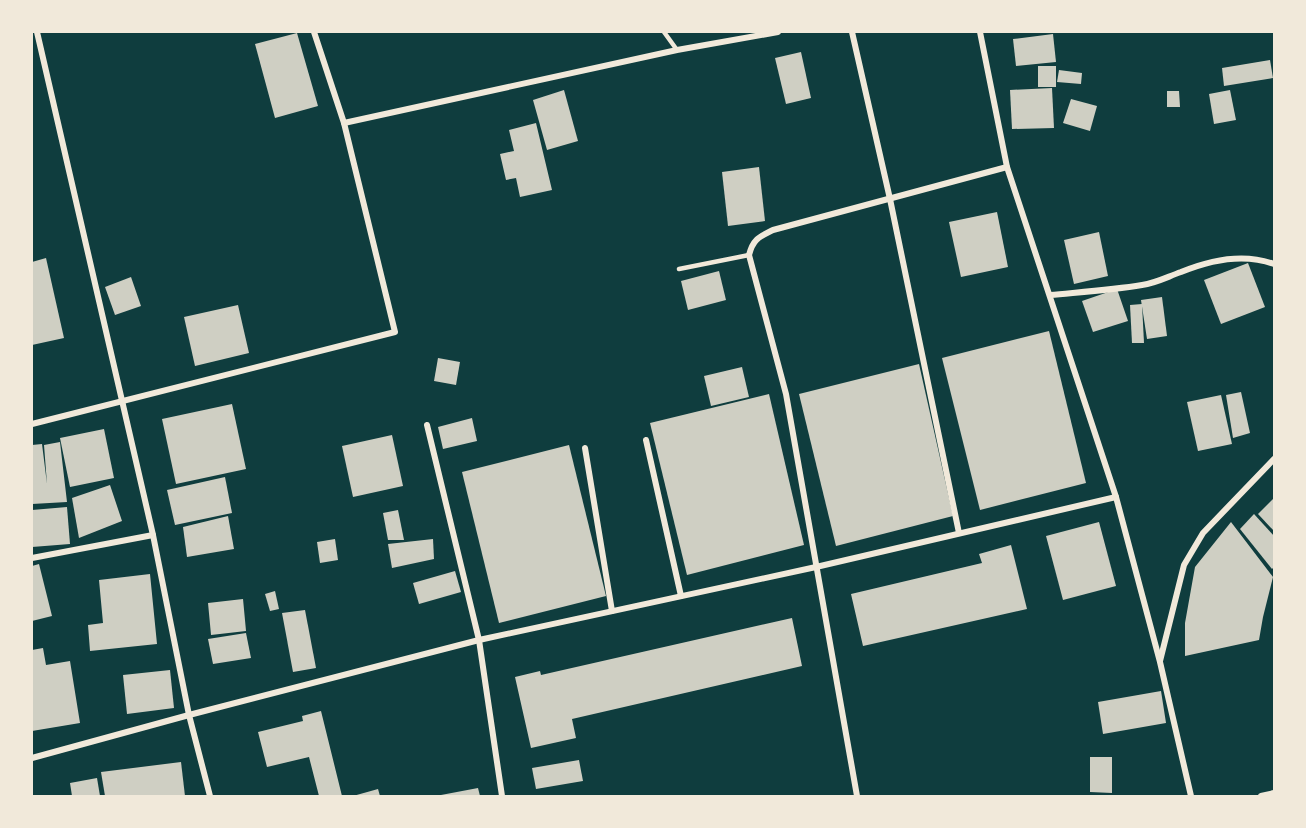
<svg xmlns="http://www.w3.org/2000/svg" width="1306" height="828" font-family="Ubuntu,sans-serif">
<style>
.building{fill:#cfcfc3}
.lines{fill:none;stroke-linecap:round;stroke-linejoin:round}
.service{stroke:#f1e9da;stroke-width:4.5}
.minor{stroke:#f1e9da;stroke-width:6}
</style>
<rect width="100%" height="100%" fill="#0f3d3e"/>
<g class="building">
<path d="M297,33L318,106L275,118L255,44Z"/>
<path d="M1053,34L1056,62L1016,66L1013,39Z"/>
<path d="M801,52L811,98L786,104L775,58Z"/>
<path d="M1270,60L1273,78L1224,86L1222,68Z"/>
<rect x="1038" y="66" width="18" height="21"/>
<path d="M1059,70L1082,73L1081,84L1057,82Z"/>
<path d="M1052,88L1054,128L1012,129L1010,90Z"/>
<path d="M564,90L578,141L547,150L533,100Z"/>
<path d="M1230,90L1236,120L1214,124L1209,94Z"/>
<path d="M1167,91H1179L1180,107H1167Z"/>
<path d="M1071,99L1097,106L1090,131L1063,123Z"/>
<path d="M536,123L552,190L520,197L516,178L506,180L500,154L514,151L509,130Z"/>
<path d="M759,167L765,221L728,226L722,172Z"/>
<path d="M997,212L1008,267L961,277L949,222Z"/>
<path d="M1099,232L1108,276L1074,284L1064,240Z"/>
<path d="M46,258L64,338L32,345V262Z"/>
<path d="M1248,263L1265,307L1221,324L1204,280Z"/>
<path d="M719,271L726,300L688,310L681,281Z"/>
<path d="M131,277L141,306L115,315L105,287Z"/>
<path d="M1117,289L1128,321L1093,332L1082,301Z"/>
<path d="M1162,297L1167,336L1147,339L1141,300Z"/>
<path d="M1142,304L1144,343H1132L1130,305Z"/>
<path d="M238,305L249,353L195,366L184,317Z"/>
<path d="M1049,331L1086,483L980,510L942,358Z"/>
<path d="M438,358L460,362L456,385L434,381Z"/>
<path d="M919,364L953,516L836,546L799,394Z"/>
<path d="M742,367L749,397L711,406L704,376Z"/>
<path d="M1241,392L1250,433L1233,438L1226,395Z"/>
<path d="M769,394L804,545L687,575L650,423Z"/>
<path d="M1221,395L1232,444L1198,451L1187,402Z"/>
<path d="M232,404L246,469L176,484L162,419Z"/>
<path d="M472,418L477,441L443,449L438,427Z"/>
<path d="M104,429L114,478L70,487L60,438Z"/>
<path d="M392,435L403,486L353,497L342,446Z"/>
<path d="M60,442L67,502L32,504V445L42,444L47,484L44,445Z"/>
<path d="M569,445L606,596L499,623L462,472Z"/>
<path d="M225,477L232,513L175,525L167,490Z"/>
<path d="M110,485L122,521L79,538L72,498Z"/>
<path d="M1274,498V531L1258,514Z"/>
<path d="M67,507L70,544L32,547V510Z"/>
<path d="M398,510L404,540H388L383,513Z"/>
<path d="M1254,514L1274,536V567L1272,569L1240,529Z"/>
<path d="M228,516L234,549L187,557L183,527Z"/>
<path d="M1099,522L1116,586L1063,600L1046,536Z"/>
<path d="M1231,522L1273,577L1263,617L1259,640L1185,656V623L1195,567Z"/>
<path d="M335,539L338,560L320,563L317,542Z"/>
<path d="M433,539L434,559L392,568L388,544Z"/>
<path d="M1011,545L1027,609L863,646L851,594L982,563L979,554Z"/>
<path d="M39,564L52,616L32,621V566Z"/>
<path d="M455,571L461,592L419,604L413,583Z"/>
<path d="M150,574L157,644L90,651L88,625L103,623L99,580Z"/>
<path d="M275,591L279,609L270,611L265,594Z"/>
<path d="M243,599L246,631L211,635L208,603Z"/>
<path d="M305,610L316,668L293,672L282,613Z"/>
<path d="M792,618L802,666L572,719L576,738L531,748L515,677L540,671L541,675Z"/>
<path d="M246,633L251,658L213,664L208,639Z"/>
<path d="M43,648L46,665L70,661L80,723L32,731V650Z"/>
<path d="M170,670L174,708L127,714L123,675Z"/>
<path d="M1161,691L1166,723L1103,734L1098,702Z"/>
<path d="M321,711L342,796H319L309,757L267,767L258,732L303,721L302,716Z"/>
<path d="M1090,757H1112V793L1090,792Z"/>
<path d="M579,760L583,781L536,789L532,768Z"/>
<path d="M181,762L185,796H105L101,772Z"/>
<path d="M97,778L100,796H72L70,783Z"/>
<path d="M478,788L480,796H441V795Z"/>
<path d="M378,789L380,796H353Z"/>
</g>
<g class="lines">
<g class="service">
<path d="M664,32L677,50"/>
<path d="M679,269L749,255"/>
</g>
<g class="minor">
<path d="M37,32L153,535L189,715L210,796"/>
<path d="M852,32L890,199L959,533"/>
<path d="M980,32L1007,167L1116,497L1160,662L1191,796"/>
<path d="M344,123L677,50L778,32"/>
<path d="M1050,295C1081,292 1112,290 1142,285C1156,283 1167,277 1181,272C1210,260 1244,253 1274,264"/>
<path d="M32,424L395,332L344,123L314,32"/>
<path d="M427,425L479,640L502,796"/>
<path d="M646,440L681,596"/>
<path d="M585,448L612,611"/>
<path d="M32,558L153,535"/>
<path d="M1160,661L1184,565L1203,533L1274,459"/>
<path d="M32,758L189,715L479,640L816,567L1116,497"/>
<path d="M857,796L786,394L749,255C753,239 759,237 773,230L1007,167"/>
<path d="M1261,796L1274,793"/>
</g>
</g>
<rect width="1306" height="828" fill="none" stroke="#f1e9da" stroke-width="66"/>
</svg>
